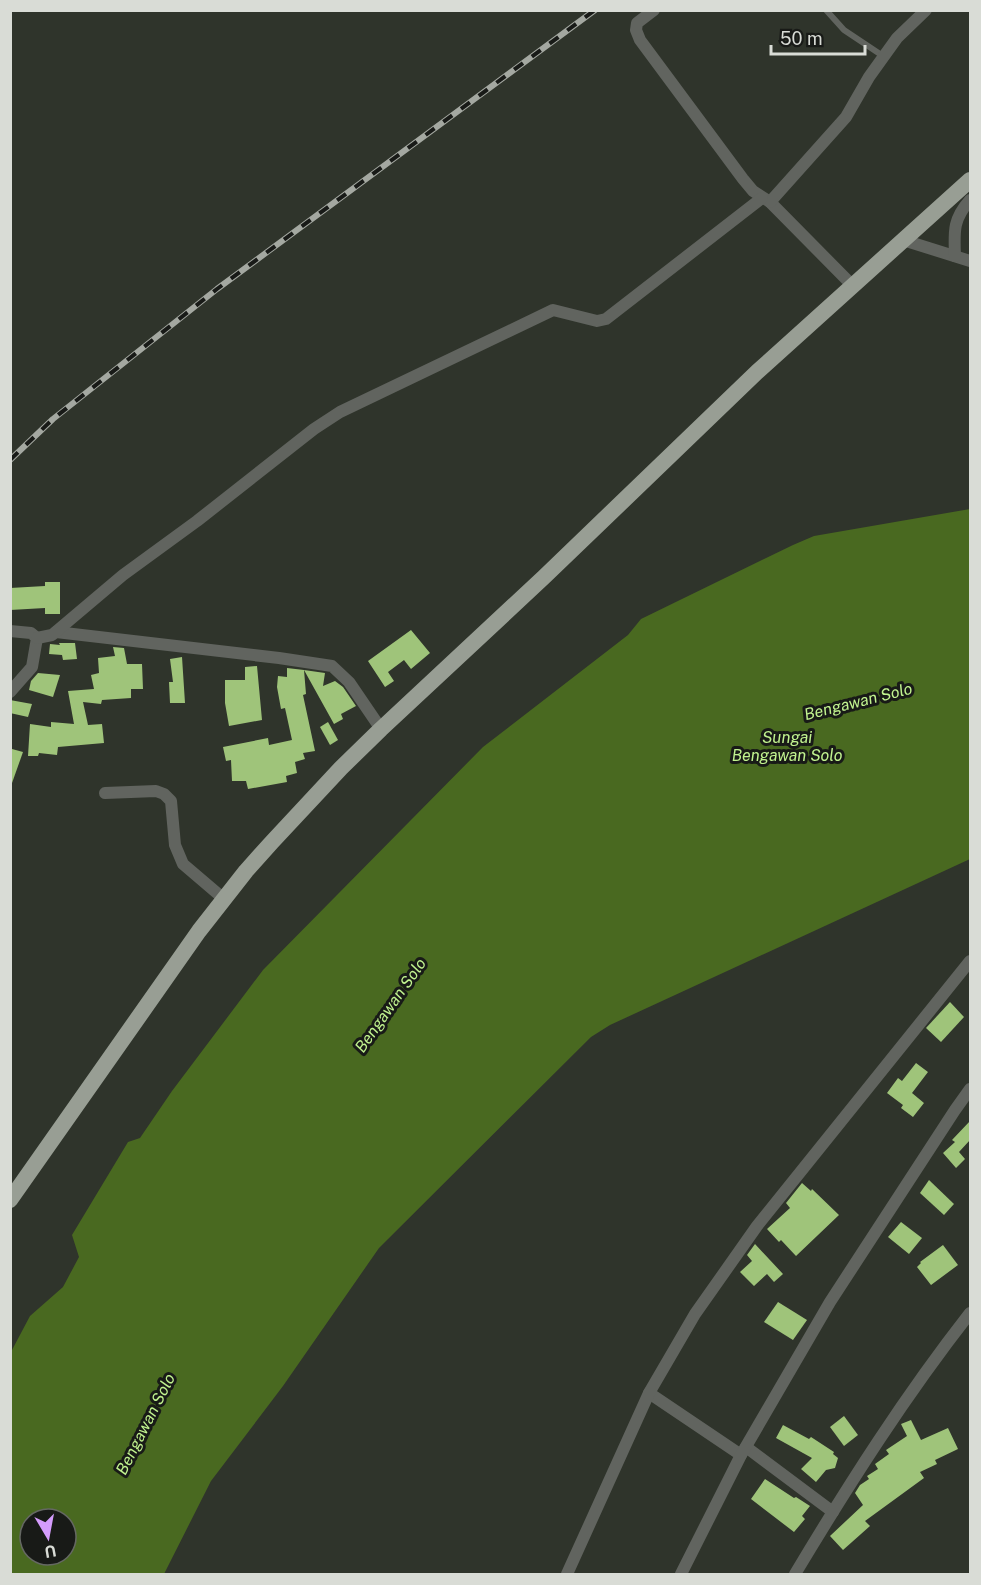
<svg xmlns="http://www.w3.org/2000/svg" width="981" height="1585" font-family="'Public Sans',sans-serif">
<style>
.water{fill:#496920;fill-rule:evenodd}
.building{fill:#9fc47a}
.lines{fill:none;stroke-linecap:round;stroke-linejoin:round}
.service{stroke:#61645f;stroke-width:6}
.minor{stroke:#61645f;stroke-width:12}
.trunk{stroke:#989e94;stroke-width:16}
.rail-casing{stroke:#a4a8a1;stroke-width:6}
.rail{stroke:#181a17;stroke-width:4;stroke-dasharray:11;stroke-linecap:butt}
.labels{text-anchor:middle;stroke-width:6;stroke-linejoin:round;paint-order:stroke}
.water-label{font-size:16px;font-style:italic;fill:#c1f38f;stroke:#181a17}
</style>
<rect width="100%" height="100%" fill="#2f342b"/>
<path class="water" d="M970,509V859L610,1025L591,1037L379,1248L283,1386L211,1481L164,1574H11L10,1358L12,1350L30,1316L63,1287L79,1257L72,1235L128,1142L140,1138L172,1091L263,970L483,747L628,635L641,619L793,545L814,536ZM30,1519H66V1555H30Z"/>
<g class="building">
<path d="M45,582H60V614H45V608L10,610V588L45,586Z"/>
<path d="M411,630L430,653L411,669L404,660L388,672L394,681L385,687L368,661Z"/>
<path d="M59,643H75L77,659L63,660L62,655L49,654L50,644L60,645Z"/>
<path d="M113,647L124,648L127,664H142L143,689H131V698L102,700L101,704L83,702L88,725L102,724L104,743L58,747L57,755L39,753L38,756H28L30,724L51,727V722L74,724L68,691L94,689L91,675L99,673L98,658L115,656Z"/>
<path d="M182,657L185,703H170L169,682H173L170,659Z"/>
<path d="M257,666L262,720L229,726L225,703V680H245V667Z"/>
<path d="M287,668L304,670L306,694L303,695L315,751L303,753L305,759L295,762L297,773L286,776L287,782L248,789L246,781H232L231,760L226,761L223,747L268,738L269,745L292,740L285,708L281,709L277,687L278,676L287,677Z"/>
<path d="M304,670L325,673L323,686L335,681L343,687L356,706L341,714L343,719L334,724Z"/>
<path d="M38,673L60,675L53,697L29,690L31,681Z"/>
<path d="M10,700L32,704L28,717L10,713Z"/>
<path d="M328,722L338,740L330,745L320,727Z"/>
<path d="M12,749L23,752L12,783L10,754Z"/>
<path d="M950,1002L964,1017L941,1042L926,1028Z"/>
<path d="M916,1063L928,1072L912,1093L924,1103L913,1117L901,1108L903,1105L887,1093L898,1078L902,1081Z"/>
<path d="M970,1121V1140L959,1152L965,1159L956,1168L943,1153L955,1142L952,1140Z"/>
<path d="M929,1180L954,1204L944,1215L920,1193Z"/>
<path d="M802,1183L811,1191L812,1189L839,1215L796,1256L781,1240L779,1242L767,1229L790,1208L786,1203Z"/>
<path d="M901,1222L922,1238L909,1254L888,1237Z"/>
<path d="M755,1244L783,1274L774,1282L767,1274L754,1286L740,1272L752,1261L747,1255Z"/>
<path d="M943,1245L958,1265L931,1285L917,1267L921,1263L920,1262Z"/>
<path d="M778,1302L807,1320L793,1340L764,1322Z"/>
<path d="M844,1416L858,1435L844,1446L830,1427Z"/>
<path d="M911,1420L921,1440L948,1428L958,1449L935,1460L937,1464L920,1472L924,1478L865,1521L870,1526L843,1550L830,1536L863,1505L855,1493L860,1485L869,1479L867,1476L878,1469L875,1464L889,1454L886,1450L907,1436L901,1424Z"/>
<path d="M783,1425L809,1439L811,1437L834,1452L833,1454L838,1458L835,1468L826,1470L816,1482L801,1469L812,1458L776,1438Z"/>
<path d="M765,1479L794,1498L796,1497L810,1506L802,1516L805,1519L794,1532L751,1499Z"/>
</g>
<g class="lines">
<path class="service" d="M826,10L844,30L883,56"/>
<g class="minor">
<path d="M654,10L637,23L636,30L640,40L743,179L753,191L770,202L852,285"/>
<path d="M770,202L846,117L869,77L897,38L926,10"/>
<path d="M903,240L970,261"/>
<path d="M955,256C954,231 953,219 970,200"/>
<path d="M10,631L31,633L37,638L32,667L10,692"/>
<path d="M56,632L279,658L332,666L349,682L381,729"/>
<path d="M37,638L52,635L123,575L197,521L314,429L340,412L553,310L597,321L606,319L762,198"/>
<path d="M105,793L156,791L164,794L171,801L175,845L183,864L224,899"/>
<path d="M649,1393L741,1455"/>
<path d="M746,1447L833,1512"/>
<path d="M567,1574L649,1393L695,1314L757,1226L970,961"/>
<path d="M681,1574L741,1455L830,1302L955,1110L970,1089"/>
<path d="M795,1574C849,1484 905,1396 970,1313"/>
</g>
<path class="trunk" d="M10,1200L199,931L246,871L272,842L341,768L381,729L544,577L757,372L970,180"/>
<defs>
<path id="rail" d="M10,460L53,419L217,289L595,10"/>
</defs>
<use href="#rail" class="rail-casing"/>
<use href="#rail" class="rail"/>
</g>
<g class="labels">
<g class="water-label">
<text transform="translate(858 701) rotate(-14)" y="6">Bengawan Solo</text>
<text x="787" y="743">Sungai<tspan x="787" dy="18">Bengawan Solo</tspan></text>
<text transform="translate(390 1005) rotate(-55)" y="6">Bengawan Solo</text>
<text transform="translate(145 1424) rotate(-63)" y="6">Bengawan Solo</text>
</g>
</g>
<rect width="981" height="1585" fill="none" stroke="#d9dcd6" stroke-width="24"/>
<g transform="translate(48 1537) rotate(170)"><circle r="28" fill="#181a17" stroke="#656863" stroke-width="1.5"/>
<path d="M0-4.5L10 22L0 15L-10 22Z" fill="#d49cfc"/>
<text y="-9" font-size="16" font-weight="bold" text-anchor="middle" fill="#d9dcd6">U</text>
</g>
<path d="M771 45v9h94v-9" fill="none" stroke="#d9dcd6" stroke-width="3"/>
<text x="780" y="45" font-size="18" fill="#d9dcd6" stroke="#181a17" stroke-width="4.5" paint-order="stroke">50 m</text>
</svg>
